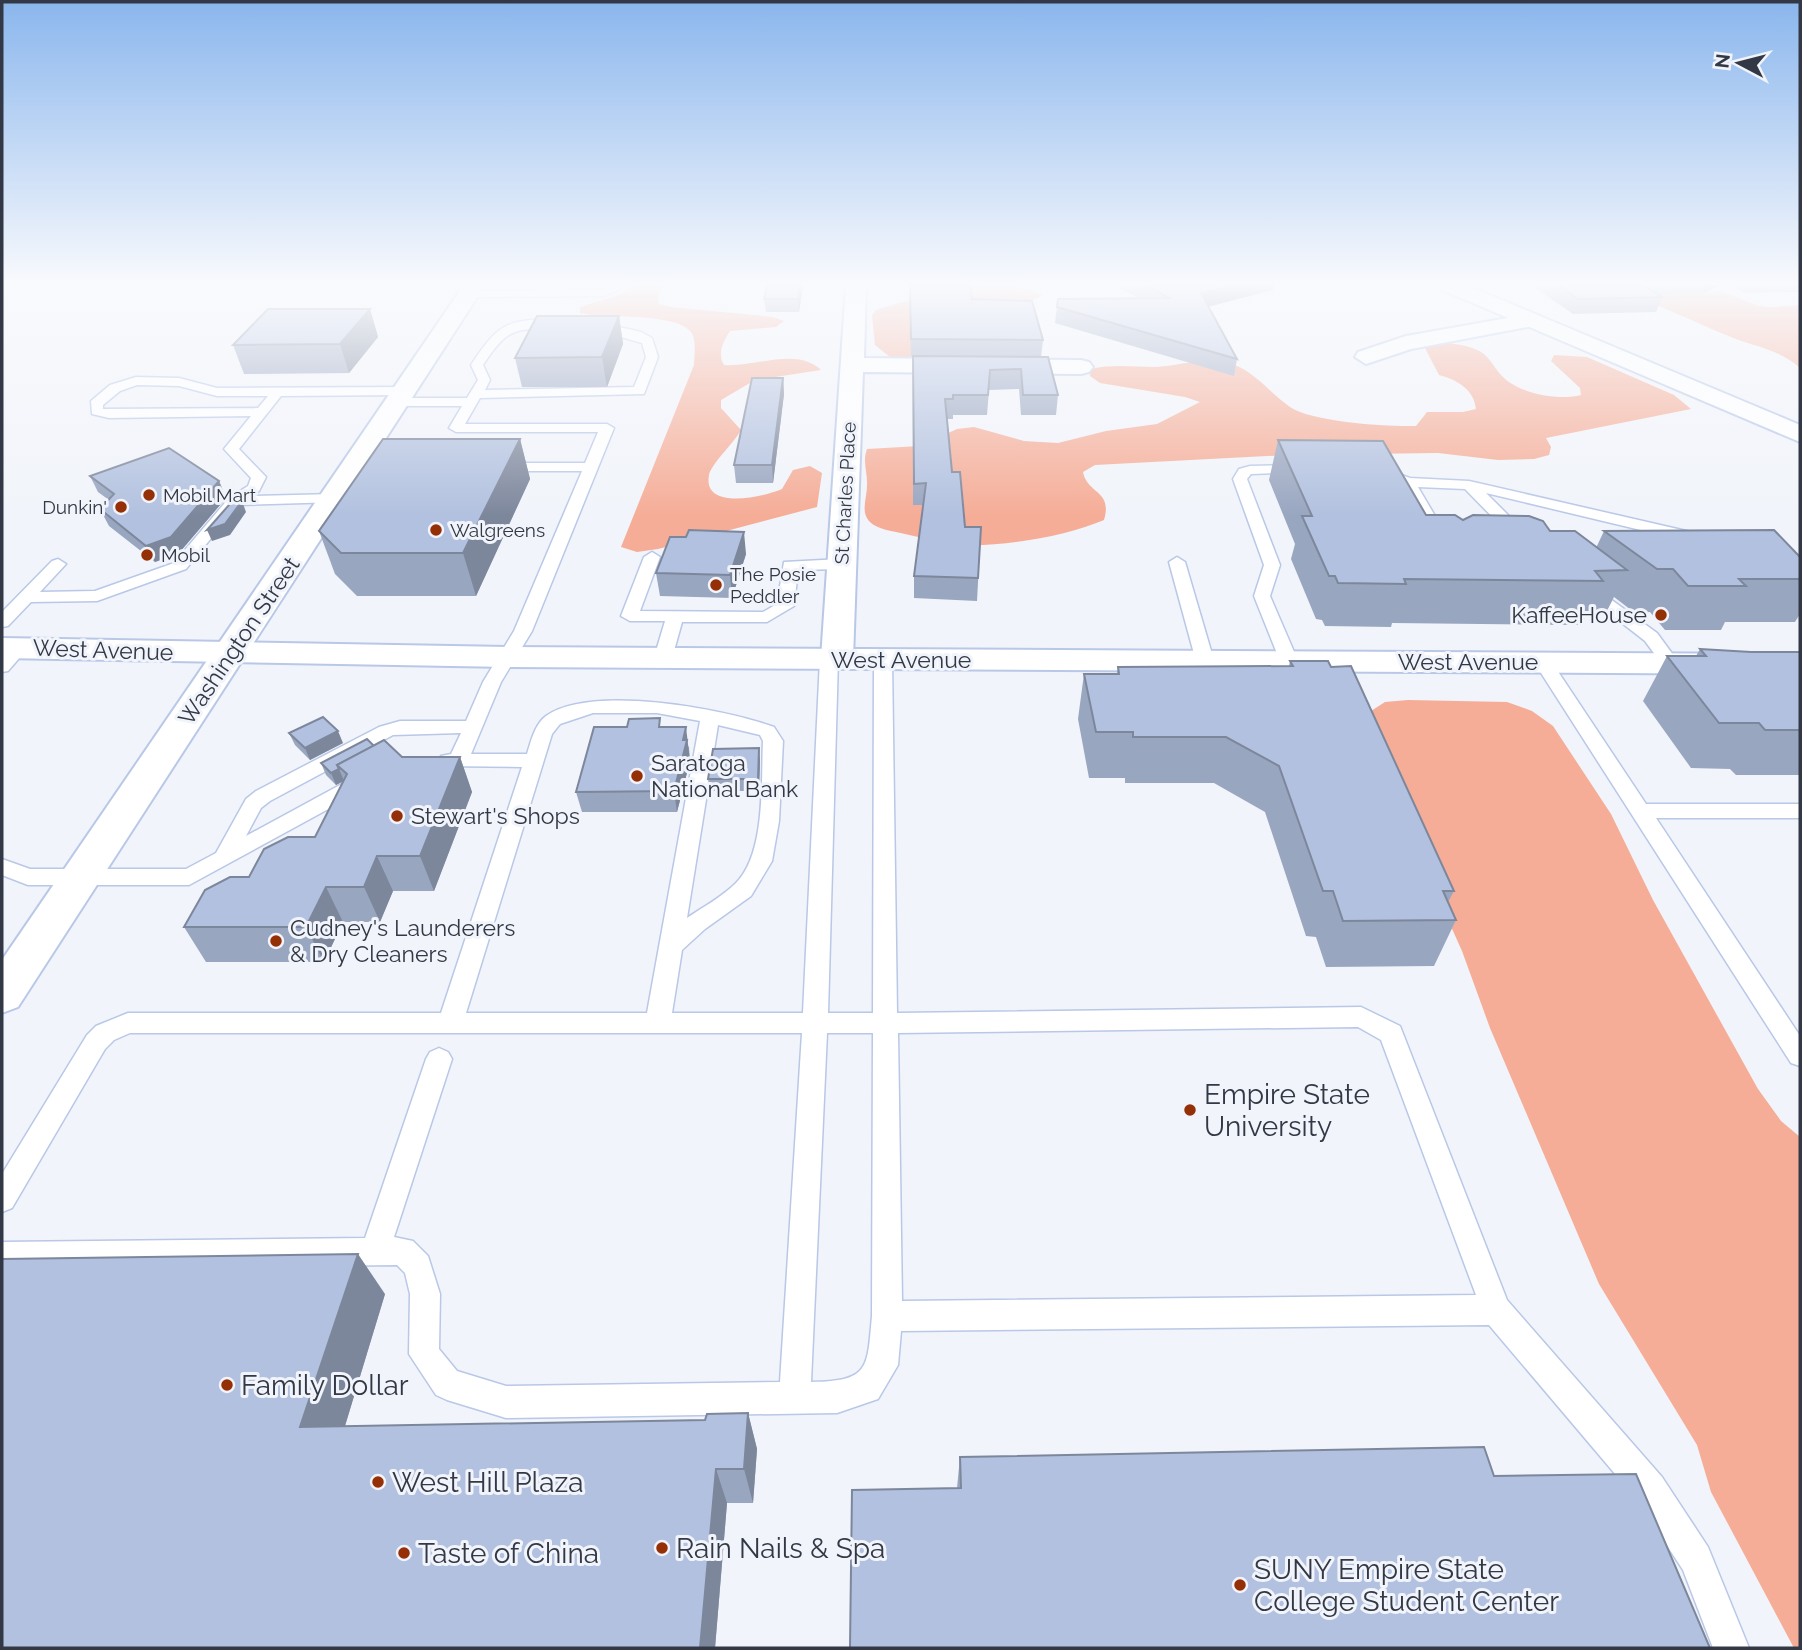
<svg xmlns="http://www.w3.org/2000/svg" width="1802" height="1650" font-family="Raleway,sans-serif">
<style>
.forest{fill:#f5ad97}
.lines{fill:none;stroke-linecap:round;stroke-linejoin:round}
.service-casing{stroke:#b9c8e7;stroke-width:3}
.minor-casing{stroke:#b9c8e7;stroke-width:4}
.tertiary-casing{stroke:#b9c8e7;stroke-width:4}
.trunk-casing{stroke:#b9c8e7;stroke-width:4}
.service{fill:#fff;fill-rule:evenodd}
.minor{fill:#fff;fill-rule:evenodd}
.tertiary{fill:#fff;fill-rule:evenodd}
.trunk{fill:#fff;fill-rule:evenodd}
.wall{fill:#99a6c0}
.shaded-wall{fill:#7d879c}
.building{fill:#b2c1df;stroke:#7d879c;stroke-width:2}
.poi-dot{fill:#952f05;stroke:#f1f4fa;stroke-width:2.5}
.labels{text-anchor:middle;stroke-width:6;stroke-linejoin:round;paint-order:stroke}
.far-street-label{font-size:19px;fill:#323845;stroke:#f1f4fa}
.far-poi-label{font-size:19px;fill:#323845;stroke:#f1f4fa;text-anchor:start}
.poi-label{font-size:23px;fill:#323845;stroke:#f1f4fa;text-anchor:start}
.street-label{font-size:23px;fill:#323845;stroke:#f1f4fa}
.near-poi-label{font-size:28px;fill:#323845;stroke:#f1f4fa;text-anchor:start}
</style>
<rect width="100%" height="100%" fill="#f1f4fa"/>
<g class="forest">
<path d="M636,285H663L658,298L659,304L671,307L773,317L784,321L776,327L730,331C723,342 717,353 724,365C753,368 797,346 821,370L755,380L721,400V408L741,430C734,443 711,464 709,475C702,512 766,496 782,489L793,470L810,466L822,473L817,507L658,549L637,552L621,547L694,365C694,356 697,340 691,332C675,312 604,319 580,313V307L616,296Z"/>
<path d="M959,285C984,285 1021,284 1043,295L1033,300L990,304L997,343L904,360L890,357L875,345L872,315L876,310Z"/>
<path d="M1719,291C1733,294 1742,300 1756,305C1770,309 1785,306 1800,305V368C1780,349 1751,346 1726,335C1692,321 1661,305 1625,294Z"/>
<path d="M1443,342C1453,344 1466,345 1475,349C1489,354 1493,367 1502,376C1519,394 1559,401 1581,395L1580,388L1551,361L1554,355L1587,357L1674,395L1691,409L1546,438L1551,447L1549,455L1534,459L1498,460L1438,453L1288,455L1095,465L1083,472C1087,494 1113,490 1104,520C1067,536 1003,547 962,545C943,543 924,538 905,534C894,531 878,530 870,522C860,512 867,498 867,486C868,473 862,462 867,449L920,446L957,429L974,427L1024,441L1058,443L1106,431L1157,424L1200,402L1185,397L1100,383L1090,376L1091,369C1113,364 1133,367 1155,367C1180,366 1211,355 1235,365C1257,374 1271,394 1290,407C1312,422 1388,427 1416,426L1427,412H1463L1476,409C1474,389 1457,380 1439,375L1425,348Z"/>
<path d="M1408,700L1507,702L1532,711L1553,726L1611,814L1653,900L1758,1089L1781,1121L1800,1137V1648H1794L1711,1492L1697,1445L1599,1284L1490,1028L1462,951L1375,757L1371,711L1385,702Z"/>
</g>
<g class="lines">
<defs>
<g id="service">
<path d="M613,285H629L604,296L470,297L464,294L470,291L602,290Z"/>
<path d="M561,318L565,319V325C518,334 513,319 483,365L490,380L485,390L634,387L646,357L642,343L589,328V322L593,321L641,332L652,338L658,357L644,394L480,398L465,424H607L614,428L532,631L501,682L471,754H527C531,741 535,724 546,716C592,684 724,709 774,727L783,741L779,821L772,861L751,896L705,929L682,950L672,1013H803L820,659L829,654L838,659L828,1013H873L874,660L883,655L889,656L892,660L897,1013L1361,1007L1400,1026L1507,1300L1662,1477L1708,1547L1749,1648H1713L1683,1570L1638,1501L1489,1325L901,1331L898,1365L878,1399L837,1413L506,1418L447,1400L436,1395L409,1354L410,1294L405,1273L397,1265L2,1270V1242L365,1238L426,1059L430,1052L439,1048L448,1052L452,1059L394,1237L413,1241L428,1256L440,1294L439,1349L457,1371L506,1386L780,1382L802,1033H130L114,1040L105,1049L12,1208L2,1212V1174L87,1035L96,1026L128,1013H441L522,767L441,766L438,761L441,756L451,754L461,733L393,735L270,801L261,808L246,836L351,779H365L368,784L365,789L189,885H28L2,875V859L30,869H186L216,853L246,799L256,791L379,727L400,721H466L483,682L514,631L582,471H501L494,467L501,463H585L598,432H456L449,428L462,406H398L391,402L398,398H467L478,380L471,365C501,319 508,321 561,318ZM593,713H657L700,721L647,1013H466L552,734L560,724ZM718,725L760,735L763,741C761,781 766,853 736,883C722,897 703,907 687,918ZM1358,1027L1381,1040L1476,1295L902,1301L898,1033ZM827,1033H873L872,1316C867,1369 870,1381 811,1382Z"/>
<path d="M136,377L179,378L217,388L406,387L413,391L406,395L281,396L239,449L266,477L259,491L252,496L334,494L342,499L339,502L238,505L186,569L97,601L31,602L8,626L2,627V612L52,561L58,559L66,564L40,592L95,591L174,563L229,498L248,486L251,478L224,449L251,416L109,418L92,414L91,401L110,385ZM137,385L179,386L217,396H268L258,408L103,409V405L120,391Z"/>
<path d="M1300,465L1307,469L1305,472L1251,474L1247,479L1280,565L1270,596L1298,661L1289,666L1280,661L1254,596L1264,565L1233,479L1239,469L1250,466Z"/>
<path d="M1381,468L1410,478L1469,481L1695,533L1703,538L1695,543L1486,493L1525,532V538H1513L1465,489L1418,487L1448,538L1440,543L1432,538L1402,485L1376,475V469Z"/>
<path d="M652,552L660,557L640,611L763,612L777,604L784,562L842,559L850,564L842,569L798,570L794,606L767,622H682L672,658L663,663L654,658L665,621H630L621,616L644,557Z"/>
<path d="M1177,557L1185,562L1214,661L1211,665H1199L1196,661L1169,562Z"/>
<path d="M1587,582L1657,633L1679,663L1676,667H1664L1645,641L1581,591V583Z"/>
<path d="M19,643L28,648L8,671L2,672V656L13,644Z"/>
<path d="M1543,657L1549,658L1646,804H1800V818H1656L1800,1036V1066L1791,1063L1534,662Z"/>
</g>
<g id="minor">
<path d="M846,285H866L864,358L1081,360L1089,362L1093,367L1089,372L1081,374L863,372L853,659L849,666L837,669L825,666L821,659Z"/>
<path d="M1530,314L1538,315L1541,320L1538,325L1411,349L1366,364L1355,357L1358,352L1406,336Z"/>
</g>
<g id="tertiary">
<path d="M1437,285H1466L1800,425V442L1440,289Z"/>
<path d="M2,638L508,647L1800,654V674L508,667L2,658Z"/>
</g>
<path id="trunk" d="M464,285H485L18,1007L2,1013V960Z"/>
</defs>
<use href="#service" class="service-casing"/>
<use href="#minor" class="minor-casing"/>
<use href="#tertiary" class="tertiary-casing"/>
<use href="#trunk" class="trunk-casing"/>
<use href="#service" class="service"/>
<use href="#minor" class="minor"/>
<use href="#tertiary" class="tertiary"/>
<use href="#trunk" class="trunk"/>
</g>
<g class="wall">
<path d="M767,285H803L799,312H766L764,299Z"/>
<path d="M909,285H970L972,299L1043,340L1041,357L1058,395L1056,415H1021L1019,389L989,390L987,415H953V419H947L952,472L965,527H981L977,601L914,598V576L923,505H913V356H911Z"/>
<path d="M1115,285H1274L1273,290L1208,307L1237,359L1234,376L1055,323L1058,299L1138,298Z"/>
<path d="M1531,285H1721L1702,294L1660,295L1662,297L1656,312L1573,314Z"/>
<path d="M1732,285H1800V292L1744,293Z"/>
<path d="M370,309L378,337L349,373L244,374L233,345Z"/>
<path d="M619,316L623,344L607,387H522L515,358Z"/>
<path d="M783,378L784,394L773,483H736L734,465Z"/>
<path d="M520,439L530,479L476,596H357L335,574L319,531Z"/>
<path d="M1278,440L1426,515L1550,531L1596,548L1604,531L1800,557V614L1795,622H1725L1721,630H1665L1650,612L1635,613L1614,597L1606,613L1587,614L1582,625L1392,623L1391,627L1325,626L1322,620L1316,619L1291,559L1295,544L1269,480Z"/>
<path d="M90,476L219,481L226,498L179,553L155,562L109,526L100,509L109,500L98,492Z"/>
<path d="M746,554L732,598L660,596L656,573Z"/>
<path d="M1700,649L1751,652H1800V775H1736L1730,769L1691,768L1643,701L1667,656H1696Z"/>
<path d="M1290,661L1454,891L1448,902L1456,920L1434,966L1326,967L1316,937L1306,936L1265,812L1214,783H1125V778H1089L1078,719L1084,674H1117L1118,667L1289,666Z"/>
<path d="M662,727L689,747L690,761L677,812H582L576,792Z"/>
<path d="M289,733L343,743L310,760L295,745Z"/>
<path d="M374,746L402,757H460L472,792L434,891H393L380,922H343L324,962H206L184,927L249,877L315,837L343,781L336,785L326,775L321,763Z"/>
<path d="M760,760L759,791H710L708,779Z"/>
<path d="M385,1294L345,1426L705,1420L748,1413L757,1449L753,1503H727L715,1648H2Z"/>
<path d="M960,1457L1494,1476L1710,1648L957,1488Z"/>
</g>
<g class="shaded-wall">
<path d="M800,285H803L799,312L798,299Z"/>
<path d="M1233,285H1274L1273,290L1198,309L1201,293Z"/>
<path d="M1706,285H1721L1702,294Z"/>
<path d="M370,309L378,337L349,373L340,344Z"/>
<path d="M619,316L623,344L607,387L602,357Z"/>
<path d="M783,378L784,394L773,483L772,465Z"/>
<path d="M520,439L530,479L476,596L463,553Z"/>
<path d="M219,481L226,498L179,553L155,562L146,546Z"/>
<path d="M242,501L246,512L230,535L212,541L207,530Z"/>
<path d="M744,532L746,554L732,598L730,575Z"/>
<path d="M686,727L690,761L677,812L674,791Z"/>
<path d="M338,731L343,743L310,760L305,748Z"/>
<path d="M759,748L760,760L759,791L758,779Z"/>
<path d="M460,757L472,792L434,891L420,856Z"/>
<path d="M339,769L344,781L336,785L331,773Z"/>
<path d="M377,856L393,891L380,922L364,887Z"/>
<path d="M326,887L343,922L324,962L306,927Z"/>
<path d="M358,1254L385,1294L334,1462L300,1427Z"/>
<path d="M748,1413L757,1449L753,1503L744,1469Z"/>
<path d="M716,1469L727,1503L715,1648H700Z"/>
</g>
<g class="building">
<path d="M767,285H800L798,299H764Z"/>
<path d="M910,285H970L972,299L1032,301L1043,340L911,339Z"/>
<path d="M1146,285H1233L1201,293L1237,359L1057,307L1058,299L1169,298Z"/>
<path d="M1558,285H1642L1662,297L1578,299Z"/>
<path d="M268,309H370L340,344L233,345Z"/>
<path d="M537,316H619L602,357L515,358Z"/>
<path d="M913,356L1048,357L1058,395H1023L1021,369L990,370L988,395H953V399H945L952,472H960L965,527H981L978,578L914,576L926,483L914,484Z"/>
<path d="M752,378H783L772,465H734Z"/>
<path d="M383,439H520L463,553H341L319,531Z"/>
<path d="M1278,440L1383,441L1426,515H1455L1463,520L1473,515L1529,516L1543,521L1550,531H1575L1627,570L1595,571L1603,581L1404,579L1406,584L1338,583L1335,576H1329L1302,516H1312Z"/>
<path d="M169,448L219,481L171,537L146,546L100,509L114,494L90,476Z"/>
<path d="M236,497L242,501L225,524L207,530Z"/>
<path d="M689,530L744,532L730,575L656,573L670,537H686Z"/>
<path d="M1774,530L1800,557V579H1739L1746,586H1688L1673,569H1657L1604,531Z"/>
<path d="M1700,649L1751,652H1800V730H1765L1759,723H1719L1667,656H1706Z"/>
<path d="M1290,661H1328L1331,667L1351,666L1454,891H1443L1456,920L1343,921L1333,891H1323L1279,766L1226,737H1133V732H1096L1084,674H1119L1118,667L1293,666Z"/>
<path d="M323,717L338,731L305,748L289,733Z"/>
<path d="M660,718L659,727H686L683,740H687L674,791L576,792L594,727H627L629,719Z"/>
<path d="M367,739L374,746L337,765L339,769L331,773L321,763Z"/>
<path d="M384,740L402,757H460L420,856H377L364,887H326L306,927H184L205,890L230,877H249L264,849L288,837H315L347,774L337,765Z"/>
<path d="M759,748L758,779H708L713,749Z"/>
<path d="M358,1254L300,1427L705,1420L707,1414L748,1413L744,1469H716L700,1648H2V1259Z"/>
<path d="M1484,1447L1494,1476L1636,1474L1710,1648H850L852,1490L961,1488L960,1457Z"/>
</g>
<linearGradient id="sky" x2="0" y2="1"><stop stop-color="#8ab6ed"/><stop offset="0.55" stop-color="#f9fafd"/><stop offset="1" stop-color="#f9fafd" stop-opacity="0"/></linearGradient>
<rect width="1802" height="516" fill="url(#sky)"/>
<g class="poi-dot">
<circle cx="149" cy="495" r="7"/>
<circle cx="121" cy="507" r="7"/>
<circle cx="436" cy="530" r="7"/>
<circle cx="147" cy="555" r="7"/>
<circle cx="716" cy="585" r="7"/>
<circle cx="1661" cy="615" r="7"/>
<circle cx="637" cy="776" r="7"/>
<circle cx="397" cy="816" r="7"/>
<circle cx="276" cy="941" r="7"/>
<circle cx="1190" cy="1110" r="7"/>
<circle cx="227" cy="1385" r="7"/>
<circle cx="378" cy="1482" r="7"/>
<circle cx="662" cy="1548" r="7"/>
<circle cx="404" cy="1553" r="7"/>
<circle cx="1240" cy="1585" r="7"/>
</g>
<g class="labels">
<g class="far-street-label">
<text transform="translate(845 493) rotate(-87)" y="7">St Charles Place</text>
</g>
<g class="far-poi-label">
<text x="163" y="502">Mobil Mart</text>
<text x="107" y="514" text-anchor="end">Dunkin'</text>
<text x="450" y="537">Walgreens</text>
<text x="161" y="562">Mobil</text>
<text x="730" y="581">The Posie<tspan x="730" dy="22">Peddler</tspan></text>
</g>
<g class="poi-label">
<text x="1647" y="623" text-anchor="end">KaffeeHouse</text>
<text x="651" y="771">Saratoga<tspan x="651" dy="26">National Bank</tspan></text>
<text x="411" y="824">Stewart's Shops</text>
<text x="290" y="936">Cudney's Launderers<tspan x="290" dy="26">&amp; Dry Cleaners</tspan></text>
</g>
<g class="street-label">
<text transform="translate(239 641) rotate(-56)" y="8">Washington Street</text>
<text transform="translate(103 650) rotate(2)" y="8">West Avenue</text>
<text x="901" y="668">West Avenue</text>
<text x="1468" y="670">West Avenue</text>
</g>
<g class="near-poi-label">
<text x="1204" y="1104">Empire State<tspan x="1204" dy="32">University</tspan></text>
<text x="241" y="1395">Family Dollar</text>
<text x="392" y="1492">West Hill Plaza</text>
<text x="676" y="1558">Rain Nails &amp; Spa</text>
<text x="418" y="1563">Taste of China</text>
<text x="1254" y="1579">SUNY Empire State<tspan x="1254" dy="32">College Student Center</tspan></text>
</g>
</g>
<rect width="1802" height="1650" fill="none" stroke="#323845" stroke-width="7"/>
<g transform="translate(1739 63) rotate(277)" stroke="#f1f4fa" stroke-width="5" paint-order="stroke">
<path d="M0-5L12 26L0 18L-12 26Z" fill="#323845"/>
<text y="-10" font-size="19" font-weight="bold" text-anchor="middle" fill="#323845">N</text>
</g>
</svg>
